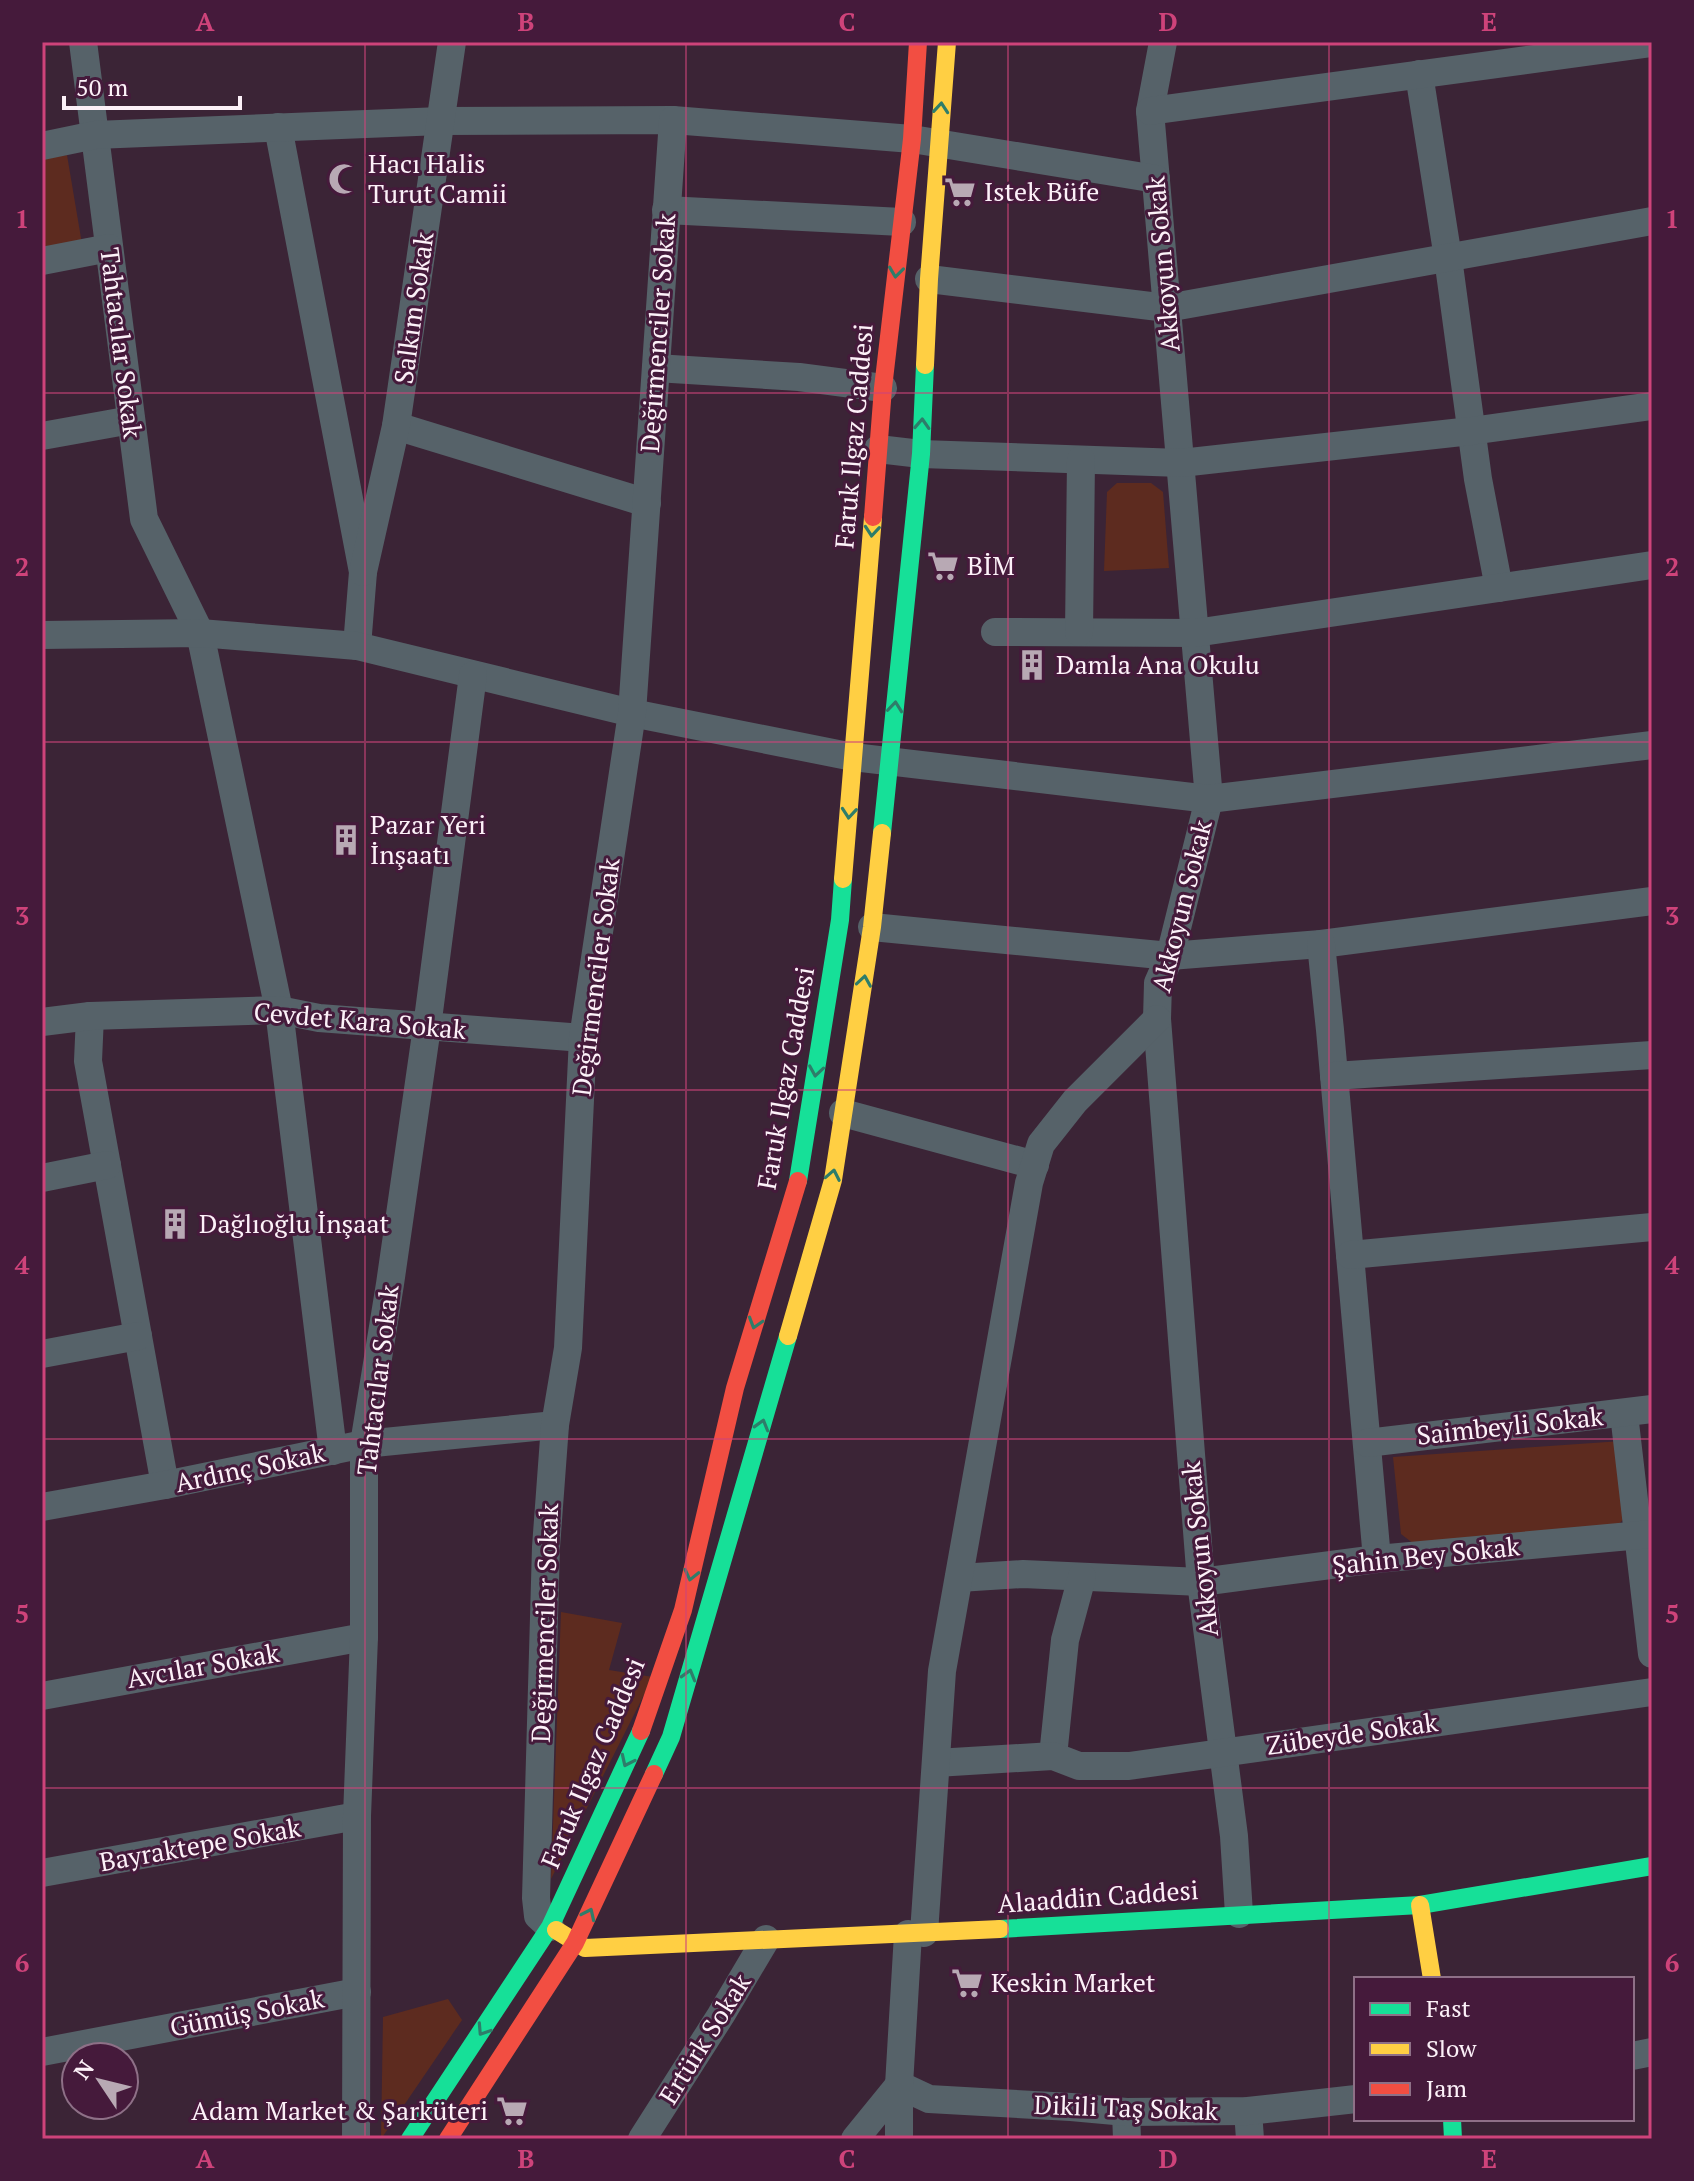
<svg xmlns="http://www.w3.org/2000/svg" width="1694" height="2181" font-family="'PT Serif',serif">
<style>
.green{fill:#5d2b1f}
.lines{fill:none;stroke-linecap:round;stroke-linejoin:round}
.street{stroke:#566269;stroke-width:28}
.fast{stroke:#16e098;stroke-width:18}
.slow{stroke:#ffcf43;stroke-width:18}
.jam{stroke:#f24e42;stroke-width:18}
.oneway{stroke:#2e7d6a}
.grid{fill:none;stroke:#ce437a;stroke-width:2;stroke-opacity:0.55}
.labels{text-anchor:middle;stroke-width:6;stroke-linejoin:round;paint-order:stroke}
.poi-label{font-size:26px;fill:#fcf1f8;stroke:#451a3b;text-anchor:start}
.street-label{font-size:26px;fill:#fcf1f8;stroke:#451a3b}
.neatline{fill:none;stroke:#ce437a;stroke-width:3}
.grid-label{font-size:26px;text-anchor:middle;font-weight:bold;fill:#ce437a}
</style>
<rect width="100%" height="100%" fill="#3b2436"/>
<g class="green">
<path d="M67,155L82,244L42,253V159Z"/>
<path d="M1117,483H1151L1163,492L1169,568L1104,571L1107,492Z"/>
<path d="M1622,1441L1628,1514L1619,1524L1414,1544L1401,1534L1393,1457Z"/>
<path d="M561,1612L622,1623L609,1670L653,1677L551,1879Z"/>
<path d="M448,1999L462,2020L381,2139L383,2017Z"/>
</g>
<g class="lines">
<g class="street">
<path d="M83,42L144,519L200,633L279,1010L333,1451"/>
<path d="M1163,42L1150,111L1209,799L1170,956L1158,983L1157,1019L1201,1582L1234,1836L1239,1914"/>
<path d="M1419,74L1448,258L1478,479L1499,588"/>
<path d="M1150,111L1652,43"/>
<path d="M278,127L363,572L357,646"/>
<path d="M42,146L95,135L441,121L673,120L912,139L1156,179"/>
<path d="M666,210L902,222"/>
<path d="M42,261L109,248"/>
<path d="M929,279L1167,308L1652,221"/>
<path d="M656,368L799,377L883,388"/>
<path d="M396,426L647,503"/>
<path d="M42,436L131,420"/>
<path d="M878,449L921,454L1181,463L1471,431L1652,406"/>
<path d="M363,572L396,426L452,42"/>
<path d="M995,632L1195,633L1652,565"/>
<path d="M1079,632L1081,460"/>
<path d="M42,635L200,633L357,646L632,713L853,757L1209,799L1652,745"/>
<path d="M872,927L1170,956L1321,944L1652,901"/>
<path d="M1321,944L1330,1030L1377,1559"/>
<path d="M90,1016L88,1061L165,1485"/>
<path d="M42,1022L90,1016L279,1010L319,1018L583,1038"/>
<path d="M1334,1076L1652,1055"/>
<path d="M843,1113L1035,1165"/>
<path d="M42,1178L107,1165"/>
<path d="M1350,1255L1652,1227"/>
<path d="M42,1354L138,1336"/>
<path d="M1624,1414L1652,1654"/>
<path d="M1367,1443L1652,1409"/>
<path d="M42,1507L165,1485L364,1444L555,1425"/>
<path d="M959,1578L1023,1574L1201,1582L1377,1559L1652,1534"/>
<path d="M42,1696L364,1637"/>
<path d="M1053,1756L1065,1640L1082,1577"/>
<path d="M936,1763L1053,1756L1079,1766H1129L1652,1692"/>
<path d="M42,1873L357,1816"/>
<path d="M550,1927L538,1916L536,1898L546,1547L555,1425L568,1348L583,1038L632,713L673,120"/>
<path d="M924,1933L942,1671L1029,1183L1041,1144L1075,1101L1157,1019"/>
<path d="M42,2052L357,1992"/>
<path d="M1632,2056L1652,2052"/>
<path d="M1248,2111L1250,2139"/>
<path d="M1126,2112L1127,2139"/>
<path d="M356,2139L357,1816L364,1637V1444L390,1284L427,1027L473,675"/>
<path d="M642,2139L721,2015L766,1939"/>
<path d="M855,2139L899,2085L929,2099L1071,2107L1126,2112L1248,2111L1356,2099"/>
<path d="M899,2139V2085L908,1934"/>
</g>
<g class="fast">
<path d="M882,833L921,454L925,365"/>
<path d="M798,1181L840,920L843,879"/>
<path d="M654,1774L671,1737L788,1336"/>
<path d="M1000,1929L1420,1905L1652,1866"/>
<path d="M1452,2119L1453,2139"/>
<path d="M410,2139L550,1927L641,1731"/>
</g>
<g class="slow">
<path d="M925,365L929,279L947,42"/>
<path d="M843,879L873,517"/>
<path d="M788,1336L833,1180L872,927L882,833"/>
<path d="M1420,1905L1432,1979"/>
<path d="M556,1930L585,1948L1000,1929"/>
</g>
<g class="jam">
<path d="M873,517L883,388L912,139L918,42"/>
<path d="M641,1731L683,1610L735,1388L798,1181"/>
<path d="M448,2139L575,1943L654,1774"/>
</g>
</g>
<defs><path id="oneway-chevron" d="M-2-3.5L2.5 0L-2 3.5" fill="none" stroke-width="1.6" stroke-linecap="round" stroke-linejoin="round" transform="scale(2)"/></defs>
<g class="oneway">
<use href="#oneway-chevron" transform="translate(941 108) rotate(-85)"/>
<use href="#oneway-chevron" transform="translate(896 272) rotate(97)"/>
<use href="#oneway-chevron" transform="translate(922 424) rotate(-87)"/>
<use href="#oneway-chevron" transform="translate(872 531) rotate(95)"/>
<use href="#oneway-chevron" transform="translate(895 707) rotate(-84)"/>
<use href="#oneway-chevron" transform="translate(849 813) rotate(95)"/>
<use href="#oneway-chevron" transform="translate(864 981) rotate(-81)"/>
<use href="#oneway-chevron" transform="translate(816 1071) rotate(99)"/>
<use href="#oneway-chevron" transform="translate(833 1175) rotate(-79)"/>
<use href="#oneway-chevron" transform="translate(755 1323) rotate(107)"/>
<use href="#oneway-chevron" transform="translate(762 1425) rotate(-74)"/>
<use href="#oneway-chevron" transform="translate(691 1575) rotate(103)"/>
<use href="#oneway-chevron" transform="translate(689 1675) rotate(-74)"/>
<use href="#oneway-chevron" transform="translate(627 1761) rotate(115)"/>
<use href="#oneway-chevron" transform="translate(589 1914) rotate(-65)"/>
<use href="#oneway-chevron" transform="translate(483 2030) rotate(123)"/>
</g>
<path class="grid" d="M365,42V2139M686,42V2139M1008,42V2139M1329,42V2139M42,393H1652M42,742H1652M42,1090H1652M42,1439H1652M42,1788H1652"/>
<defs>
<symbol id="mosque-bare" viewBox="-9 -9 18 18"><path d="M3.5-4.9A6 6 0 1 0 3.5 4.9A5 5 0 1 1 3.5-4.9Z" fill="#b8a9b4" stroke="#451a3b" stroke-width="2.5" paint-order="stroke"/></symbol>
<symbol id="supermarket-bare" viewBox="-9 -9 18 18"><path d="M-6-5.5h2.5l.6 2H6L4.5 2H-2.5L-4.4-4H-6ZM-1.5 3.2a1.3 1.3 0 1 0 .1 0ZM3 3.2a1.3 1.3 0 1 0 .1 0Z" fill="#b8a9b4" stroke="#451a3b" stroke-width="2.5" paint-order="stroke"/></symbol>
<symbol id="building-bare" viewBox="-9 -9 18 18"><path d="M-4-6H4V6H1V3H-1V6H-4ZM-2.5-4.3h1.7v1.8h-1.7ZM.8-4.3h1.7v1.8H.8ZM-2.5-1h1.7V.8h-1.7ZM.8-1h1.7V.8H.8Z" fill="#b8a9b4" stroke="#451a3b" stroke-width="2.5" paint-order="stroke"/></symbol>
</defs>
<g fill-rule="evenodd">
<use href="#mosque-bare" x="322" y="157" width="44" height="44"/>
<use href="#supermarket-bare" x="938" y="170" width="44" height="44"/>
<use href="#supermarket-bare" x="921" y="544" width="44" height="44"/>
<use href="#building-bare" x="1010" y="643" width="44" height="44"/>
<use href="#building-bare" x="324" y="818" width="44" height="44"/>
<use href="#building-bare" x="153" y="1202" width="44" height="44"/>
<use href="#supermarket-bare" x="945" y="1961" width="44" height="44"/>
<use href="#supermarket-bare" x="490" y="2089" width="44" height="44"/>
</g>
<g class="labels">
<g class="poi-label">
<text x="368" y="173">Hacı Halis<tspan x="368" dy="30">Turut Camii</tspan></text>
<text x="984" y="201">Istek Büfe</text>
<text x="967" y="575">BİM</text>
<text x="1056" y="674">Damla Ana Okulu</text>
<text x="370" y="834">Pazar Yeri<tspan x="370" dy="30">İnşaatı</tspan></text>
<text x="199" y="1233">Dağlıoğlu İnşaat</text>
<text x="991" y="1992">Keskin Market</text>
<text x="488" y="2120" text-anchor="end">Adam Market &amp; Şarküteri</text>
</g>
<g class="street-label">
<text transform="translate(1163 264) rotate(-95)" y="9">Akkoyun Sokak</text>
<text transform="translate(414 308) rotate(-82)" y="9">Salkım Sokak</text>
<text transform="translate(658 333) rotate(-86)" y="9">Değirmenciler Sokak</text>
<text transform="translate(121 343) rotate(83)" y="9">Tahtacılar Sokak</text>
<text transform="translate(854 436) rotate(-85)" y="9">Faruk Ilgaz Caddesi</text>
<text transform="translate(1182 906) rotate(-76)" y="9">Akkoyun Sokak</text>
<text transform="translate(596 977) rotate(-83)" y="9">Değirmenciler Sokak</text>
<text transform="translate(360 1021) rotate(5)" y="9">Cevdet Kara Sokak</text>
<text transform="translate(786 1078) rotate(-80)" y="9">Faruk Ilgaz Caddesi</text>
<text transform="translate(378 1380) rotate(-83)" y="9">Tahtacılar Sokak</text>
<text transform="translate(1510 1426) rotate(-6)" y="9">Saimbeyli Sokak</text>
<text transform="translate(250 1468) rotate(-12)" y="9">Ardınç Sokak</text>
<text transform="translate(1200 1549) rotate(-96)" y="9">Akkoyun Sokak</text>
<text transform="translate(1426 1556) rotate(-6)" y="9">Şahin Bey Sokak</text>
<text transform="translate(545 1623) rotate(-88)" y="9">Değirmenciler Sokak</text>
<text transform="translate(203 1666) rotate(-10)" y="9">Avcılar Sokak</text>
<text transform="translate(1352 1734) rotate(-8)" y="9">Zübeyde Sokak</text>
<text transform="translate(593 1763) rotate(-67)" y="9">Faruk Ilgaz Caddesi</text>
<text transform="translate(200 1845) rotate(-10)" y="9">Bayraktepe Sokak</text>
<text transform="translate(1098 1897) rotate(-4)" y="9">Alaaddin Caddesi</text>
<text transform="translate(247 2013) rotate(-11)" y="9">Gümüş Sokak</text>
<text transform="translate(705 2039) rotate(-58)" y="9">Ertürk Sokak</text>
<text transform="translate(1126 2108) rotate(2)" y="9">Dikili Taş Sokak</text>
</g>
</g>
<rect width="1694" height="2181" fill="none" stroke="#451a3b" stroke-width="88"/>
<rect x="1354" y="1977" width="280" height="144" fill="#451a3b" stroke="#8e7087" stroke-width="2"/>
<rect x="1370" y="2003" width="40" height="12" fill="#16e098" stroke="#8e7087" stroke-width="2"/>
<text x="1426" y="2017" font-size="24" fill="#fcf1f8">Fast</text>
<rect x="1370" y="2043" width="40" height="12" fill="#ffcf43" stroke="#8e7087" stroke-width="2"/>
<text x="1426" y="2057" font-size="24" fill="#fcf1f8">Slow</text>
<rect x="1370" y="2083" width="40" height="12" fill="#f24e42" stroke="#8e7087" stroke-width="2"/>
<text x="1426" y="2097" font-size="24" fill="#fcf1f8">Jam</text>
<g transform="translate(100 2081) rotate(305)"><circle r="38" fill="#451a3b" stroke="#8e7087" stroke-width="2"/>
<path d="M0-6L14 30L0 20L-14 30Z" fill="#b8a9b4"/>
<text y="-12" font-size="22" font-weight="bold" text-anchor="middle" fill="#fcf1f8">N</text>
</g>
<path d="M64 96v12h176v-12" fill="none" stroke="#fcf1f8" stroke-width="4"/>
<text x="76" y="96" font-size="24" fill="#fcf1f8" stroke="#451a3b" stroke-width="6" paint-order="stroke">50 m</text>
<rect x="44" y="44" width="1606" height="2093" class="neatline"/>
<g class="grid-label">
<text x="205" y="31">A</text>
<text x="526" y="31">B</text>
<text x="847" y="31">C</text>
<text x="1168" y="31">D</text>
<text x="1489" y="31">E</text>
<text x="22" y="228">1</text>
<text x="1672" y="228">1</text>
<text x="22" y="576">2</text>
<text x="1672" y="576">2</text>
<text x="22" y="925">3</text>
<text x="1672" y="925">3</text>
<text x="22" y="1274">4</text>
<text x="1672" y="1274">4</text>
<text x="22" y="1623">5</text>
<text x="1672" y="1623">5</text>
<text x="22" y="1972">6</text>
<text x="1672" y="1972">6</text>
<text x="205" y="2168">A</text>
<text x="526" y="2168">B</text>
<text x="847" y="2168">C</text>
<text x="1168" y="2168">D</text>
<text x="1489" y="2168">E</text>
</g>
</svg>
